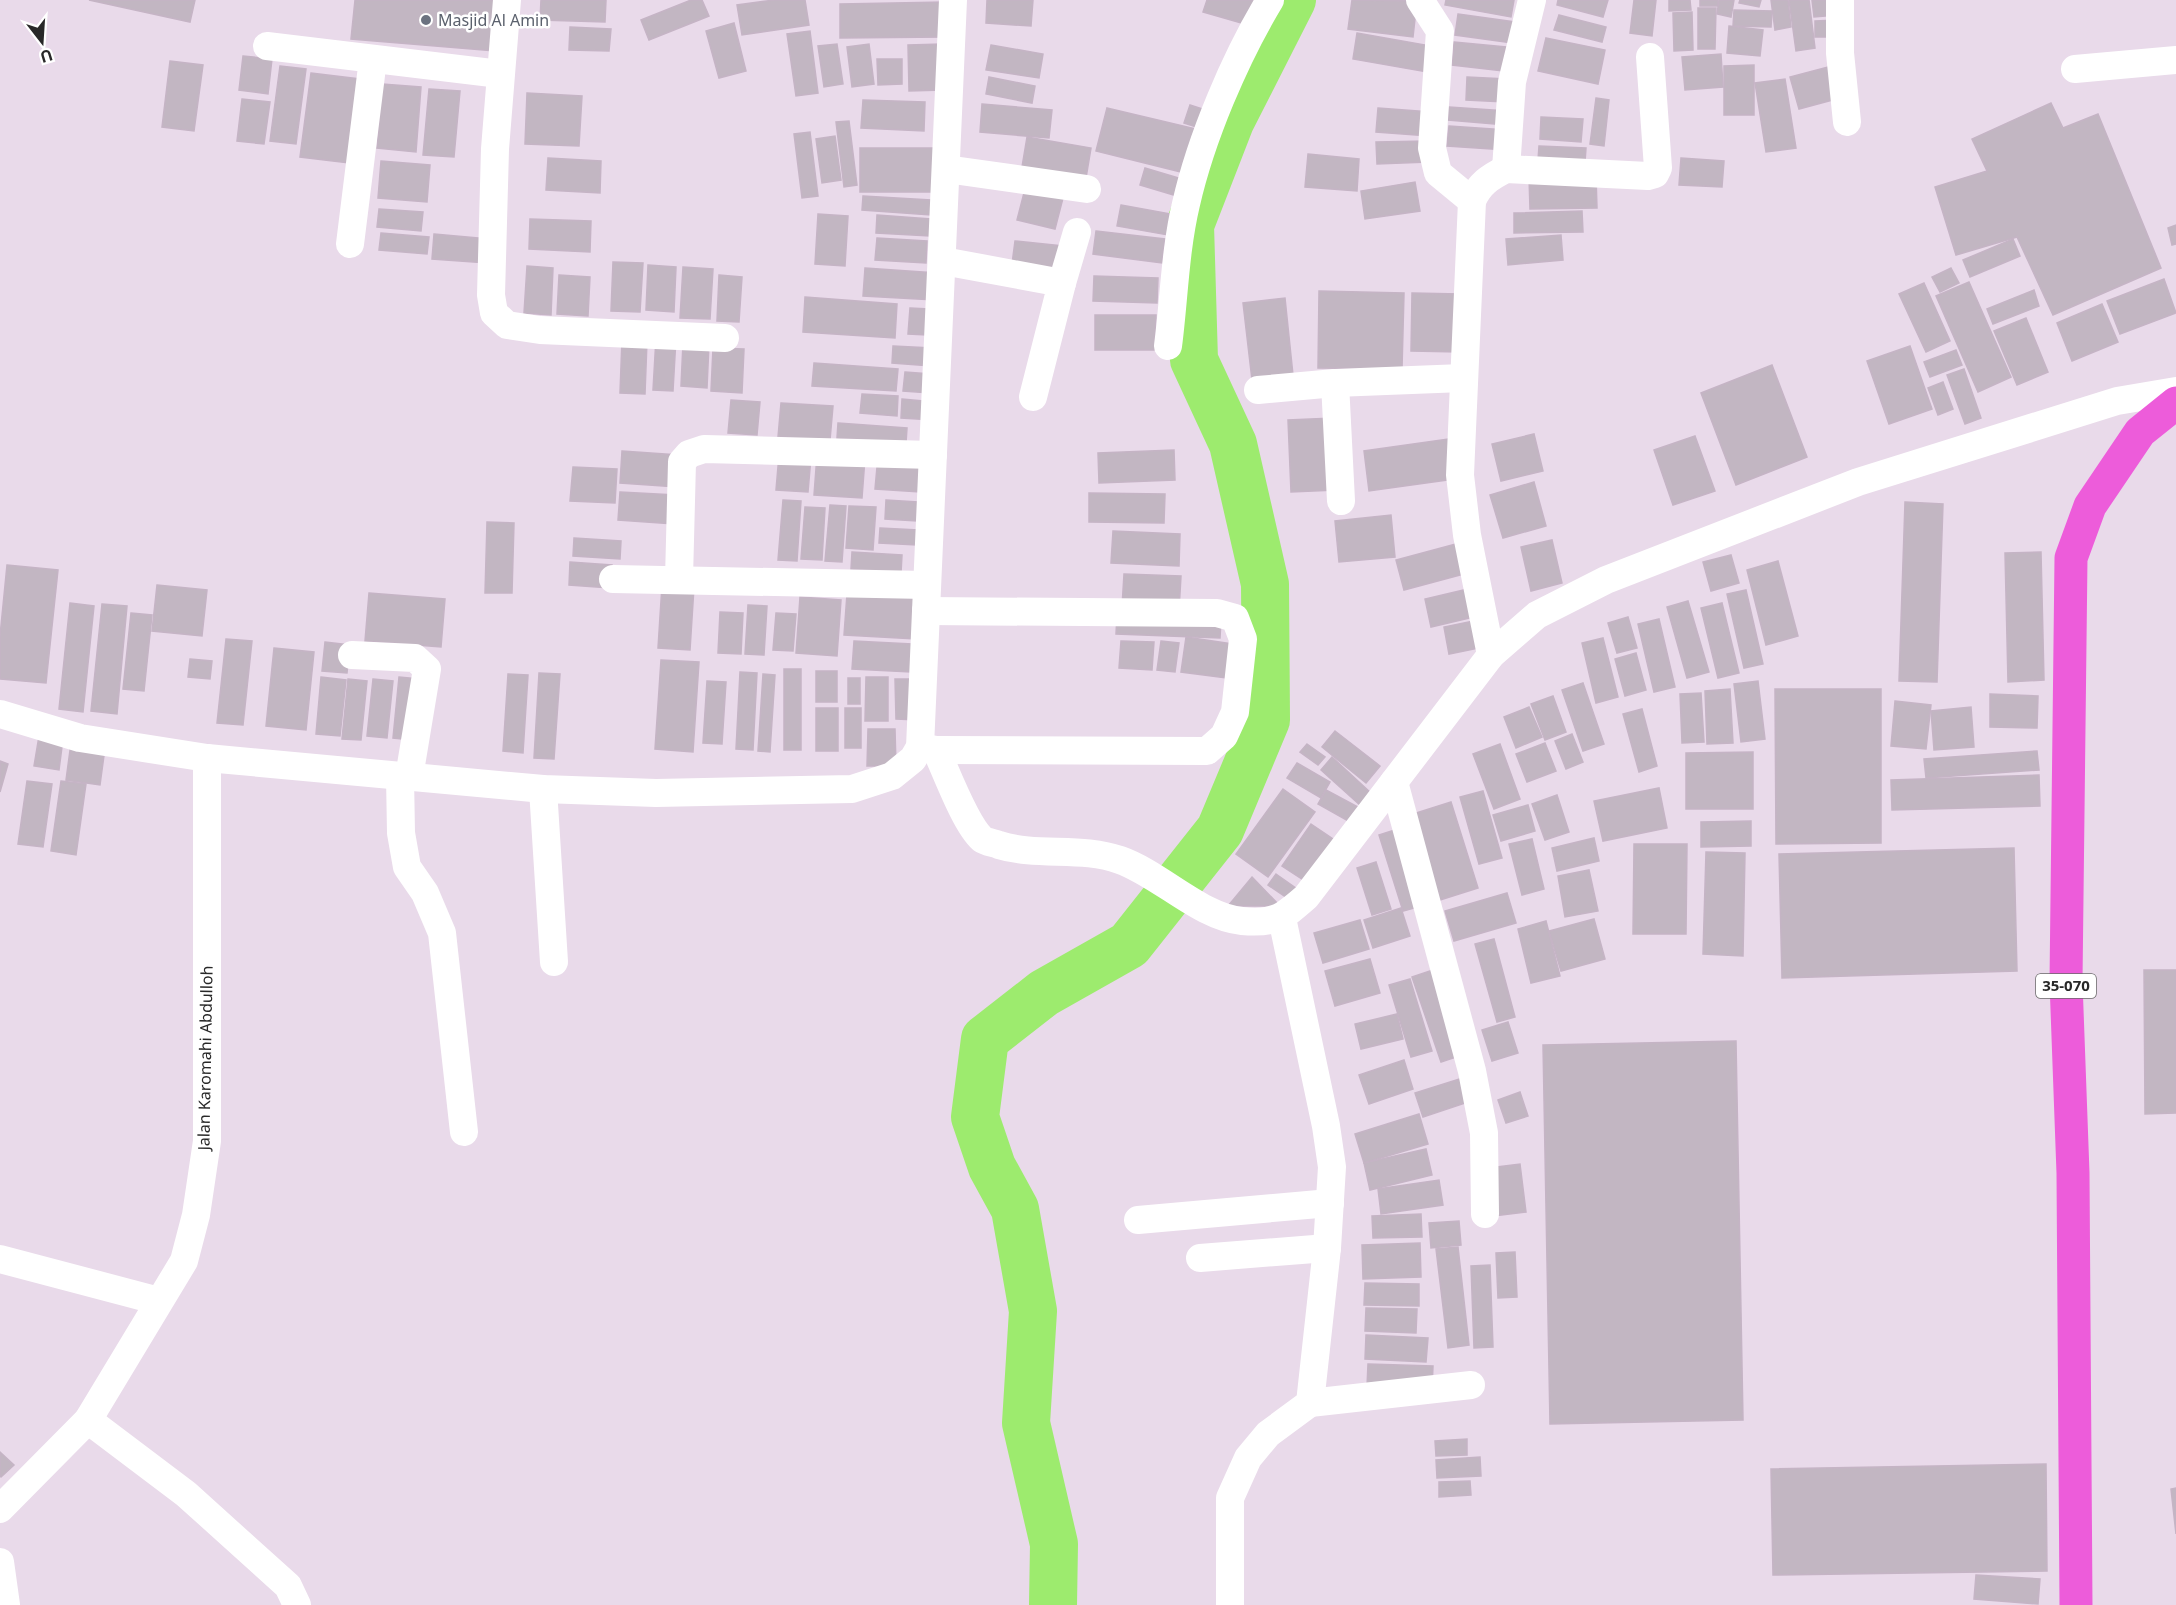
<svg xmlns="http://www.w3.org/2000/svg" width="2176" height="1605" font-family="'Noto Sans',sans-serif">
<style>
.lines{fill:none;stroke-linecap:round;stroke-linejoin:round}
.river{stroke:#9deb6e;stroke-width:48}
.building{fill:#c2b6c2;stroke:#c5b4c5;stroke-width:1.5}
.minor{stroke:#fff;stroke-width:28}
.major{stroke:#ed5cda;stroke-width:33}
.worship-dot{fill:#6b7280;stroke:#fff;stroke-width:2}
.labels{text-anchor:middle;stroke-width:5;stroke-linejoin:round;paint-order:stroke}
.shield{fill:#fff;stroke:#686868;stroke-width:1.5}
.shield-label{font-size:15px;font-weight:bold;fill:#282828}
.worship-label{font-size:16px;fill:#5b616d;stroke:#fff;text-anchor:start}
.street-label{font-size:16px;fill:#282828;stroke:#fff}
</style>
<rect width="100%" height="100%" fill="#e9daea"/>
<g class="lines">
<path class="river" d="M1053,1605L1054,1544L1026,1423L1033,1311L1015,1209L992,1167L975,1117L985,1039L1044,993L1129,945L1220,830L1266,720L1265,584L1233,444L1194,360L1190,225L1230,122L1292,0"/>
</g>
<g class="building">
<path d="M89,0H195L190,22Z"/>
<path d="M355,0H502L495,51L351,39Z"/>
<path d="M541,0H606L605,22L540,20Z"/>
<path d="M691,0H702L709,16L649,40L641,20Z"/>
<path d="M774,0H805L809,25L742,35L737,5Z"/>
<path d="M987,0H1033L1031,26L986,23Z"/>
<path d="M1207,0H1260L1252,26L1203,12Z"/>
<path d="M1352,0L1417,1L1413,37L1348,29Z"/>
<path d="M1446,0H1514L1511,17L1445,5Z"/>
<path d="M1558,0H1608L1603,17L1557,5Z"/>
<path d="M1634,0H1656L1652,36L1630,33Z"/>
<path d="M1669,0H1690L1691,10L1669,11Z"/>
<rect x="1700" y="0" width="18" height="6"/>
<path d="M1719,0H1734L1731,17L1717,14Z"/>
<path d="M1740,0H1761L1759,7L1739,3Z"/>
<path d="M1771,0H1788L1791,27L1775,30Z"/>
<path d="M1789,0H1809L1815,48L1796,51Z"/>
<path d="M1812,0H1836L1837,15L1814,17Z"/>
<path d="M945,2V37L840,38V4Z"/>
<path d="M1698,8H1716L1715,49H1698Z"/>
<path d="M1734,10L1772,11L1771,27L1733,26Z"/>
<path d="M1692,12L1693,50L1674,51L1673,13Z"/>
<path d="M1458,14L1515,22L1512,43L1455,35Z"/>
<path d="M1559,15L1606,27L1602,42L1554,30Z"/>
<path d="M1837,20V37H1815V21Z"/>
<path d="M734,23L746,71L719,78L706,31Z"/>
<path d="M1729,26L1763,30L1760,56L1727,53Z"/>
<path d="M570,27L611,29L609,51L569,50Z"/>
<path d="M810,31L818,93L796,96L787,34Z"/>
<path d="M1357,33L1431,46L1427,72L1353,59Z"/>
<path d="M1546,38L1605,50L1598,84L1538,71Z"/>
<path d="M1454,42L1506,47L1503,71L1452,65Z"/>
<path d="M837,44L843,84L824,87L818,46Z"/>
<path d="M869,44L874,84L852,87L847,47Z"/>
<path d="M942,44L943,90L909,91L908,45Z"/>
<path d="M991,45L1043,54L1039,78L986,70Z"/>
<path d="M1721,54L1723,87L1685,90L1682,57Z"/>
<path d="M243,56L272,59L268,94L239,90Z"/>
<path d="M877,59H902V84L878,85Z"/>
<path d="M170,61L203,65L194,131L162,127Z"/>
<path d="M1754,65V115H1724V66Z"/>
<path d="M1836,65L1844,97L1799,109L1790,77Z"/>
<path d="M280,66L306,69L296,144L270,141Z"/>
<path d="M311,73L360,79L349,163L300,157Z"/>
<path d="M989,77L1035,86L1032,103L986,94Z"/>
<path d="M1467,77L1507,79L1505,102L1466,100Z"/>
<path d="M1785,79L1796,148L1766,152L1755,83Z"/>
<path d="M382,84L421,87L416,152L377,148Z"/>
<path d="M429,89L460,91L454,157L423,155Z"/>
<path d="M527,93L582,96L579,146L525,144Z"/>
<path d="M1596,98L1609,100L1604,146L1590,144Z"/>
<path d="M242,99L270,102L264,144L237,141Z"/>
<path d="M863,100L925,102L924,131L861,128Z"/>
<path d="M2051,103L2063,128L2098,114L2161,268L2053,315L2017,237L1956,255L1935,187L1987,171L1972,139Z"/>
<path d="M982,104L1052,110L1049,138L980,132Z"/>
<path d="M1190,105L1215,113L1209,131L1184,123Z"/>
<path d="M1449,107L1507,111L1506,125L1448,120Z"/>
<path d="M1107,108L1196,129L1185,173L1096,151Z"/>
<path d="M1378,108L1431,112L1429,136L1376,132Z"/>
<path d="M1541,117L1583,119L1581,142L1540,139Z"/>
<path d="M849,121L857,185L844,187L836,122Z"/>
<path d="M1449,126L1507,130L1506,150L1447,146Z"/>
<path d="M810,132L818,196L802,198L794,134Z"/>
<path d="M835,136L841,180L822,183L816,139Z"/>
<path d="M1027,137L1091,148L1085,184L1021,173Z"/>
<path d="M1427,141L1428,162L1377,164L1376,142Z"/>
<path d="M1539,146L1586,148L1585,162L1538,160Z"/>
<rect x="860" y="148" width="76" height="44"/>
<path d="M1308,154L1359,159L1357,191L1305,187Z"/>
<path d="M548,158L601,161L600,193L546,190Z"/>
<path d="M1681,158L1724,161L1722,187L1679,185Z"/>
<path d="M381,161L430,165L427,202L378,198Z"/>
<path d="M1145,168L1182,179L1177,196L1140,185Z"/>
<path d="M1596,176L1597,208L1530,209L1529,177Z"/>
<path d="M1415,182L1420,211L1365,219L1361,191Z"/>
<path d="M1025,189L1063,198L1055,229L1017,220Z"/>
<path d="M863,196L931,200V215L862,210Z"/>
<path d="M1121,205L1171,214L1168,235L1117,226Z"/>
<path d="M379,209L423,212L421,231L377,227Z"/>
<path d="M1582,211L1583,232L1514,233V213Z"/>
<path d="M818,214L848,216L845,266L815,264Z"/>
<path d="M877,215L931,219L930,236L876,233Z"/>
<path d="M530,219L591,221L590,252L529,249Z"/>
<path d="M2176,225V244L2172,245L2168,228Z"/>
<path d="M1096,231L1165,239L1162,263L1093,254Z"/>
<path d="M381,233L429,237L427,254L379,250Z"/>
<path d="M434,234L489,239L487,263L432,259Z"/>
<path d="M1561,235L1563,260L1508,265L1506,239Z"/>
<path d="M877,238L927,241L926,263L875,260Z"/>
<path d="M2013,239L2020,256L1970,277L1963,260Z"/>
<path d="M1015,241L1063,246L1060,268L1012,264Z"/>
<path d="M613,262L643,263L640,312L611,311Z"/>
<path d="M648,265L676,267L674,312L646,310Z"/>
<path d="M527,266L553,268L551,315L524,313Z"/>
<path d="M683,267L713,269L710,319L680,318Z"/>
<path d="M865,268L937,273L935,300L863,296Z"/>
<path d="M1951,268L1959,283L1940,292L1932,277Z"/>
<path d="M559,275L590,277L588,316L557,314Z"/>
<path d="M719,275L742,277L739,322L717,321Z"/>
<path d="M1094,276L1158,278L1157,303L1093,301Z"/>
<path d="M2164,279L2176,313L2120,334L2107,301Z"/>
<path d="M1969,282L2011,377L1978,392L1936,296Z"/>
<path d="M1924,283L1950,341L1926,352L1899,294Z"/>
<path d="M2034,290L2039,306L1993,324L1987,309Z"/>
<path d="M1319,291L1404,293L1402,369L1318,368Z"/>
<path d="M1412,293L1460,294L1459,352L1411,351Z"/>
<path d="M805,297L897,304L895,338L803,332Z"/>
<path d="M1285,298L1293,375L1252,380L1243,303Z"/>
<path d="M2102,304L2118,342L2072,361L2057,323Z"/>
<path d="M910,308L929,309L927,335L908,334Z"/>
<path d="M1095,315H1156L1155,350H1095Z"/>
<path d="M2026,318L2048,372L2017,385L1994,331Z"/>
<path d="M656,338H676L673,391L653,390Z"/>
<path d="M622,339L647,341L645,394L620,393Z"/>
<path d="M683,343L709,344L707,388L681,386Z"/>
<path d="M893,346L932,348L931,366L892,363Z"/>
<path d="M1910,346L1932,409L1889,424L1867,361Z"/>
<path d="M713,348L744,349L742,393L711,391Z"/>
<path d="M1956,350L1962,365L1930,377L1924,362Z"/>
<path d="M814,363L898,369L896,391L812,386Z"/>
<path d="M1772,365L1807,457L1736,485L1701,393Z"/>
<path d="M1964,369L1981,418L1965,424L1947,375Z"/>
<path d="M905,372L931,374L930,393L903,391Z"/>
<path d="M1943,382L1953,409L1938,415L1928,388Z"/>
<path d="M862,394L898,396L897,416L860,413Z"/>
<path d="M902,399L934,402L933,420L901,418Z"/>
<path d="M731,400L760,402L757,435L728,433Z"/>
<path d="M781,403L833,406L830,440L778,437Z"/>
<path d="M1333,418L1336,490L1291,492L1288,420Z"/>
<path d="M838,423L907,428L906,443L837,438Z"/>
<path d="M1534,434L1543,471L1501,481L1492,444Z"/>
<path d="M1695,436L1715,491L1673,505L1654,450Z"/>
<path d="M1448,439L1454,479L1369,491L1364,451Z"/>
<path d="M1174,450L1175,480L1099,483L1098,453Z"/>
<path d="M622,451L679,455L677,487L620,483Z"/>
<path d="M779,455L811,457L808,492L776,490Z"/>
<path d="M817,455L865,458L862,498L814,495Z"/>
<path d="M878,456L922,459L920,492L875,489Z"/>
<path d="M573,467L617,469L615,503L570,501Z"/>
<path d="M1534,482L1546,526L1503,538L1490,495Z"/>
<path d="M620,492L676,495L674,524L618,520Z"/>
<path d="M1089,493L1165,494L1164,523L1089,522Z"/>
<path d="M783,500L801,501L797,561L778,560Z"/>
<path d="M886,500L918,502L917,521L885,519Z"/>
<path d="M1905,502L1943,504L1937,682L1899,681Z"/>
<path d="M830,505L846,506L842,562L825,561Z"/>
<path d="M849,506L876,507L873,550L846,548Z"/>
<path d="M805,507L825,508L822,560L801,559Z"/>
<path d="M1391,515L1395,557L1339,562L1335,521Z"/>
<path d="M487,522L514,523L512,593H485Z"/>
<path d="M880,528L918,530L917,545L879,543Z"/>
<path d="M1113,531L1180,534L1179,566L1111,563Z"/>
<path d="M574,538L621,541L620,559L573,556Z"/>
<path d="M1552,540L1562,583L1531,591L1521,547Z"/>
<path d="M1456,544L1464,574L1404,590L1396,560Z"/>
<path d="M852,552L902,555L901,573L851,569Z"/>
<path d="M2041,552L2044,680L2008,682L2005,553Z"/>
<path d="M1731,555L1739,583L1711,591L1703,562Z"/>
<path d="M1778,561L1798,636L1766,645L1747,570Z"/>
<path d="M570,562L612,565L610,588L569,585Z"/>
<path d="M7,565L58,570L46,683L0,679V636Z"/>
<path d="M1124,574L1181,576L1179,610L1122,607Z"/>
<path d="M157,585L207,590L202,636L152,631Z"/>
<path d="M662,585L694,587L690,650L658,648Z"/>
<path d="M1468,589L1474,617L1431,627L1425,599Z"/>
<path d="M1746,590L1763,664L1744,668L1727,594Z"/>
<path d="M369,593L445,599L441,647L365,641Z"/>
<path d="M847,594L918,598L916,639L844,635Z"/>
<path d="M800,597L841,600L837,656L796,653Z"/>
<path d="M1688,601L1709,672L1687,678L1667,607Z"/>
<path d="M70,603L94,606L83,712L59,709Z"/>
<path d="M1722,603L1739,673L1718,678L1701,608Z"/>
<path d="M102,604L127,606L117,714L91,711Z"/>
<path d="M748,605L767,606L764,655L745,654Z"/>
<path d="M720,612L743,613L741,654L718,653Z"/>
<path d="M131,613L152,615L144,691L123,689Z"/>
<path d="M776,613L796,614L793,651L773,650Z"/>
<path d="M1117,615L1221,620L1220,638L1116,634Z"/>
<path d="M1628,617L1637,648L1617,653L1608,623Z"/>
<path d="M1659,619L1675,687L1654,692L1638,624Z"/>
<path d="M1474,621L1479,648L1449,654L1444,627Z"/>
<path d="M1186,637L1239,645L1234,679L1181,672Z"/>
<path d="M1603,638L1618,697L1596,703L1582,643Z"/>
<path d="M226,639L252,641L243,725L217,723Z"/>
<path d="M854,641L912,644L911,672L852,669Z"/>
<path d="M1121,641L1154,642L1152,670L1119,668Z"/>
<path d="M1161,641L1179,643L1175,672L1157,670Z"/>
<path d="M325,642L350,645L347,673L322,671Z"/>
<path d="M274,648L314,652L306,730L266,726Z"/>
<path d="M1636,653L1646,690L1625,696L1615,659Z"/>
<path d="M190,659L212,661L210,679L188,677Z"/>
<path d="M661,660L699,662L693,752L655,749Z"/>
<rect x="784" y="669" width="17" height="81"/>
<rect x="816" y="671" width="21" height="31"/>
<path d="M740,672L757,673L753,750L736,749Z"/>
<path d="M539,673L560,674L554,759L534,758Z"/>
<path d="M508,674L528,675L523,753L503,751Z"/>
<path d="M763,674L775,675L770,752L758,751Z"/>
<path d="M321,677L346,680L340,736L316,734Z"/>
<path d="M399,677L419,679L412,740L393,738Z"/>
<path d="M866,677H888V721H865Z"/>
<rect x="848" y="678" width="12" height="26"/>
<path d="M348,679L367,681L361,740L342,739Z"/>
<path d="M373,679L393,681L387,738L367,736Z"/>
<path d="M895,679H918V720L896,719Z"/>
<path d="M707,681L726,682L722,744L703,743Z"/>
<path d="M1758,681L1765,739L1741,742L1734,684Z"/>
<path d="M1583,683L1604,744L1583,751L1562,690Z"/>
<path d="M1730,689L1733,743L1707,744L1705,691Z"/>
<path d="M1775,689H1881V843L1776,844Z"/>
<path d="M1701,693L1704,742L1682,743L1680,694Z"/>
<path d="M1990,694L2038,696L2037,728L1990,727Z"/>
<path d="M1553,696L1566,732L1545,740L1531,704Z"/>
<path d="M1895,701L1931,705L1926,749L1891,746Z"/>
<path d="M1529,707L1542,737L1516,748L1504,717Z"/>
<path d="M1971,707L1974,747L1934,750L1931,711Z"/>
<rect x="816" y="708" width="22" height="43"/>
<rect x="845" y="708" width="16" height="40"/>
<path d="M1642,709L1657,766L1639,772L1623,714Z"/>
<path d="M868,729H895L896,766H867Z"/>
<path d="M1335,731L1380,766L1366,783L1322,747Z"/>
<path d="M1572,734L1583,762L1566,769L1555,741Z"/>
<path d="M39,736L63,739L59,770L34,766Z"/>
<path d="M71,743L105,748L100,785L66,780Z"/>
<path d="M1545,743L1556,771L1527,782L1516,754Z"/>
<path d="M1307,744L1325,757L1318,765L1300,752Z"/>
<path d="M1500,744L1520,799L1494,809L1473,754Z"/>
<path d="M2037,751L2039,770L1926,778L1924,759Z"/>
<path d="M1753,752V809H1686V753Z"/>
<path d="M1332,757L1372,794L1361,806L1321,770Z"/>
<path d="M0,761L8,764L0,792Z"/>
<path d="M1297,763L1330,782L1321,798L1287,778Z"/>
<path d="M2039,775L2040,806L1892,810L1891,780Z"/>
<path d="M27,781L52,784L43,847L18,844Z"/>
<path d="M61,781L86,784L76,855L51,851Z"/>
<path d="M1659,788L1667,828L1603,841L1594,801Z"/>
<path d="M1283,789L1315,812L1268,877L1236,854Z"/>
<path d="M1326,790L1358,807L1350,822L1318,804Z"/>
<path d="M1483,791L1502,858L1479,864L1460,797Z"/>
<path d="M1557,795L1569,832L1545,840L1532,804Z"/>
<path d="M1451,802L1478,888L1440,900L1413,814Z"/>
<path d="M1528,805L1535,831L1501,841L1493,815Z"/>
<path d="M1751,821V846L1701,847V822Z"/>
<path d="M1311,824L1336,841L1308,883L1282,866Z"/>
<path d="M1401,828L1425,905L1403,911L1379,835Z"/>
<path d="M1594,838L1599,861L1557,871L1552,848Z"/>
<path d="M1532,839L1544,889L1522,895L1509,844Z"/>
<path d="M1634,844H1687L1686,934H1633Z"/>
<path d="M2014,848L2017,971L1782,978L1779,854Z"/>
<path d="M1706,852L1745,853L1743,956L1703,954Z"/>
<path d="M1376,862L1391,909L1372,915L1357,868Z"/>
<path d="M1589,870L1598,911L1565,917L1558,876Z"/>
<path d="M1276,874L1300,891L1293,902L1268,885Z"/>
<path d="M1252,877L1280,906H1228Z"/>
<path d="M1507,893L1516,923L1454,941L1445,911Z"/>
<path d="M1401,908L1410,936L1373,948L1364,920Z"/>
<path d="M1594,919L1605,959L1561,971L1549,931Z"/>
<path d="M1360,920L1369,949L1323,963L1314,933Z"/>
<path d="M1546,921L1560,976L1531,983L1518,929Z"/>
<path d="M1494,939L1515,1017L1497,1022L1475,944Z"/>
<path d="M1370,959L1380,993L1335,1006L1325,971Z"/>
<path d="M1436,969L1465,1054L1441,1062L1412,977Z"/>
<path d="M2144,970H2176V1113L2145,1114Z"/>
<path d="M1410,979L1432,1051L1411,1057L1389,985Z"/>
<path d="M1397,1014L1403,1039L1361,1049L1355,1024Z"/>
<path d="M1508,1022L1518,1053L1492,1061L1482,1030Z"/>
<path d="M1736,1041L1743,1420L1550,1424L1543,1045Z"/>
<path d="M1404,1060L1413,1089L1369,1104L1359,1075Z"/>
<path d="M1466,1077L1474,1100L1423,1117L1415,1093Z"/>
<path d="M1520,1092L1528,1116L1506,1123L1498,1100Z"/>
<path d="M1419,1114L1428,1144L1364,1163L1355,1134Z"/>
<path d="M1426,1149L1432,1175L1370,1190L1364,1163Z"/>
<path d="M1520,1164L1526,1212L1494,1216L1489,1168Z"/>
<path d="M1439,1180L1443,1205L1381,1214L1378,1189Z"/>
<path d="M1421,1214L1422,1237L1373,1238L1372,1216Z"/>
<path d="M1459,1221L1461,1245L1431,1248L1429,1223Z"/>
<path d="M1420,1243L1421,1277L1363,1279L1362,1245Z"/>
<path d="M1458,1247L1469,1345L1448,1348L1436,1249Z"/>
<path d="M1515,1252L1517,1297L1498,1298L1496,1253Z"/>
<path d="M1490,1265L1493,1347L1474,1348L1471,1266Z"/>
<path d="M1365,1283L1419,1284V1306L1364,1305Z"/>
<path d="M1366,1308L1417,1309L1416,1333L1365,1331Z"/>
<path d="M1366,1335L1428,1338L1426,1362L1365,1359Z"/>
<path d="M1368,1364L1433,1366L1432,1389L1367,1387Z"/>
<path d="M1467,1439V1455L1436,1456L1435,1441Z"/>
<path d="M0,1452L14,1465L1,1477L0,1476Z"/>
<path d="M1480,1457L1481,1476L1437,1478L1436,1460Z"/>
<path d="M2046,1464L2047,1571L1773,1575L1771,1469Z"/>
<path d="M1470,1481L1471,1495L1439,1497V1482Z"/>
<path d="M2176,1488V1534L2171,1489Z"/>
<path d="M1976,1575L2040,1579L2038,1604L1974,1599Z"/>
</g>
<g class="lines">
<g class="minor">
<path d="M507,0L495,149L491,295L494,313L507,325L540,330L725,338"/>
<path d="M1420,0L1440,31L1432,148L1438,173L1472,201"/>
<path d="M1840,0V53L1847,122"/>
<path d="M267,46L500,74"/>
<path d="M2075,69L2176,60"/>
<path d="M946,169L1087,189"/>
<path d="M1506,169L1512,82L1532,0"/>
<path d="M350,244L373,59"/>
<path d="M943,261L1062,283L1033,397"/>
<path d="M1062,283L1077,232"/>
<path d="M1168,346C1174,300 1175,250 1186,204C1201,138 1235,58 1270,0"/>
<path d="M1335,383L1341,501"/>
<path d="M1258,390L1335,383L1463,378"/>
<path d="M613,579L926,585"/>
<path d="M679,579L682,462L689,454L704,449L933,455"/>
<path d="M926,611L1217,613L1235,618L1243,639L1235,712L1224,736L1207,751L936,750"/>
<path d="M352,655L415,658L427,669L409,777"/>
<path d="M1491,655L1467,535L1460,475L1472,201C1479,184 1490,177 1506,169L1648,176L1655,174L1658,168L1650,57"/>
<path d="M0,714L80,738L207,758L543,789L656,793L852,789L892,776L913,759L920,747L953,0"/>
<path d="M920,747L936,750C946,771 965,824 982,839C986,842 994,843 999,845C1038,857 1082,846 1120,860C1160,874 1200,917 1242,921C1275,924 1282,918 1306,897L1491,655L1537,615L1606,580L1858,482L2117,401L2176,391"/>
<path d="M400,776L401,833L407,867L425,893L442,933L464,1132"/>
<path d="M1394,782L1472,1071L1484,1133L1485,1214"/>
<path d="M543,789L554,962"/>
<path d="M1138,1220L1330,1203"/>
<path d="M1200,1258L1327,1248"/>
<path d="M0,1259L159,1301"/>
<path d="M1310,1403L1471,1385"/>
<path d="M88,1420L186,1494L288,1586L297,1605"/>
<path d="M0,1509L88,1420L184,1261L196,1215L207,1141V758"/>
<path d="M0,1562L6,1605"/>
<path d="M1230,1605V1498L1248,1458L1268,1434L1310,1403L1327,1248L1332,1167L1326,1126L1282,918"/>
</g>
<path class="major" d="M2076,1605L2073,1173L2066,982L2071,558L2090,506L2140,432L2176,403"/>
</g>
<circle class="worship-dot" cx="426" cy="20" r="6"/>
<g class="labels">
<rect class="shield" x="2036" y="974" width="60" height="24" rx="4.5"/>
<g class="shield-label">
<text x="2066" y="991">35-070</text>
</g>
<g class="worship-label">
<text x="438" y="26">Masjid Al Amin</text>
</g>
<g class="street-label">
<text transform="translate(205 1058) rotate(-89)" y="6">Jalan Karomahi Abdulloh</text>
</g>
</g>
<g transform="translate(42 42) rotate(163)" stroke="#ffffff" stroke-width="4.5" paint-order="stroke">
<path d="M0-4.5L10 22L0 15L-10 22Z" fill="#282828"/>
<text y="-9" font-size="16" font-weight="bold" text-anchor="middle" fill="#282828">U</text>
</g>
</svg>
